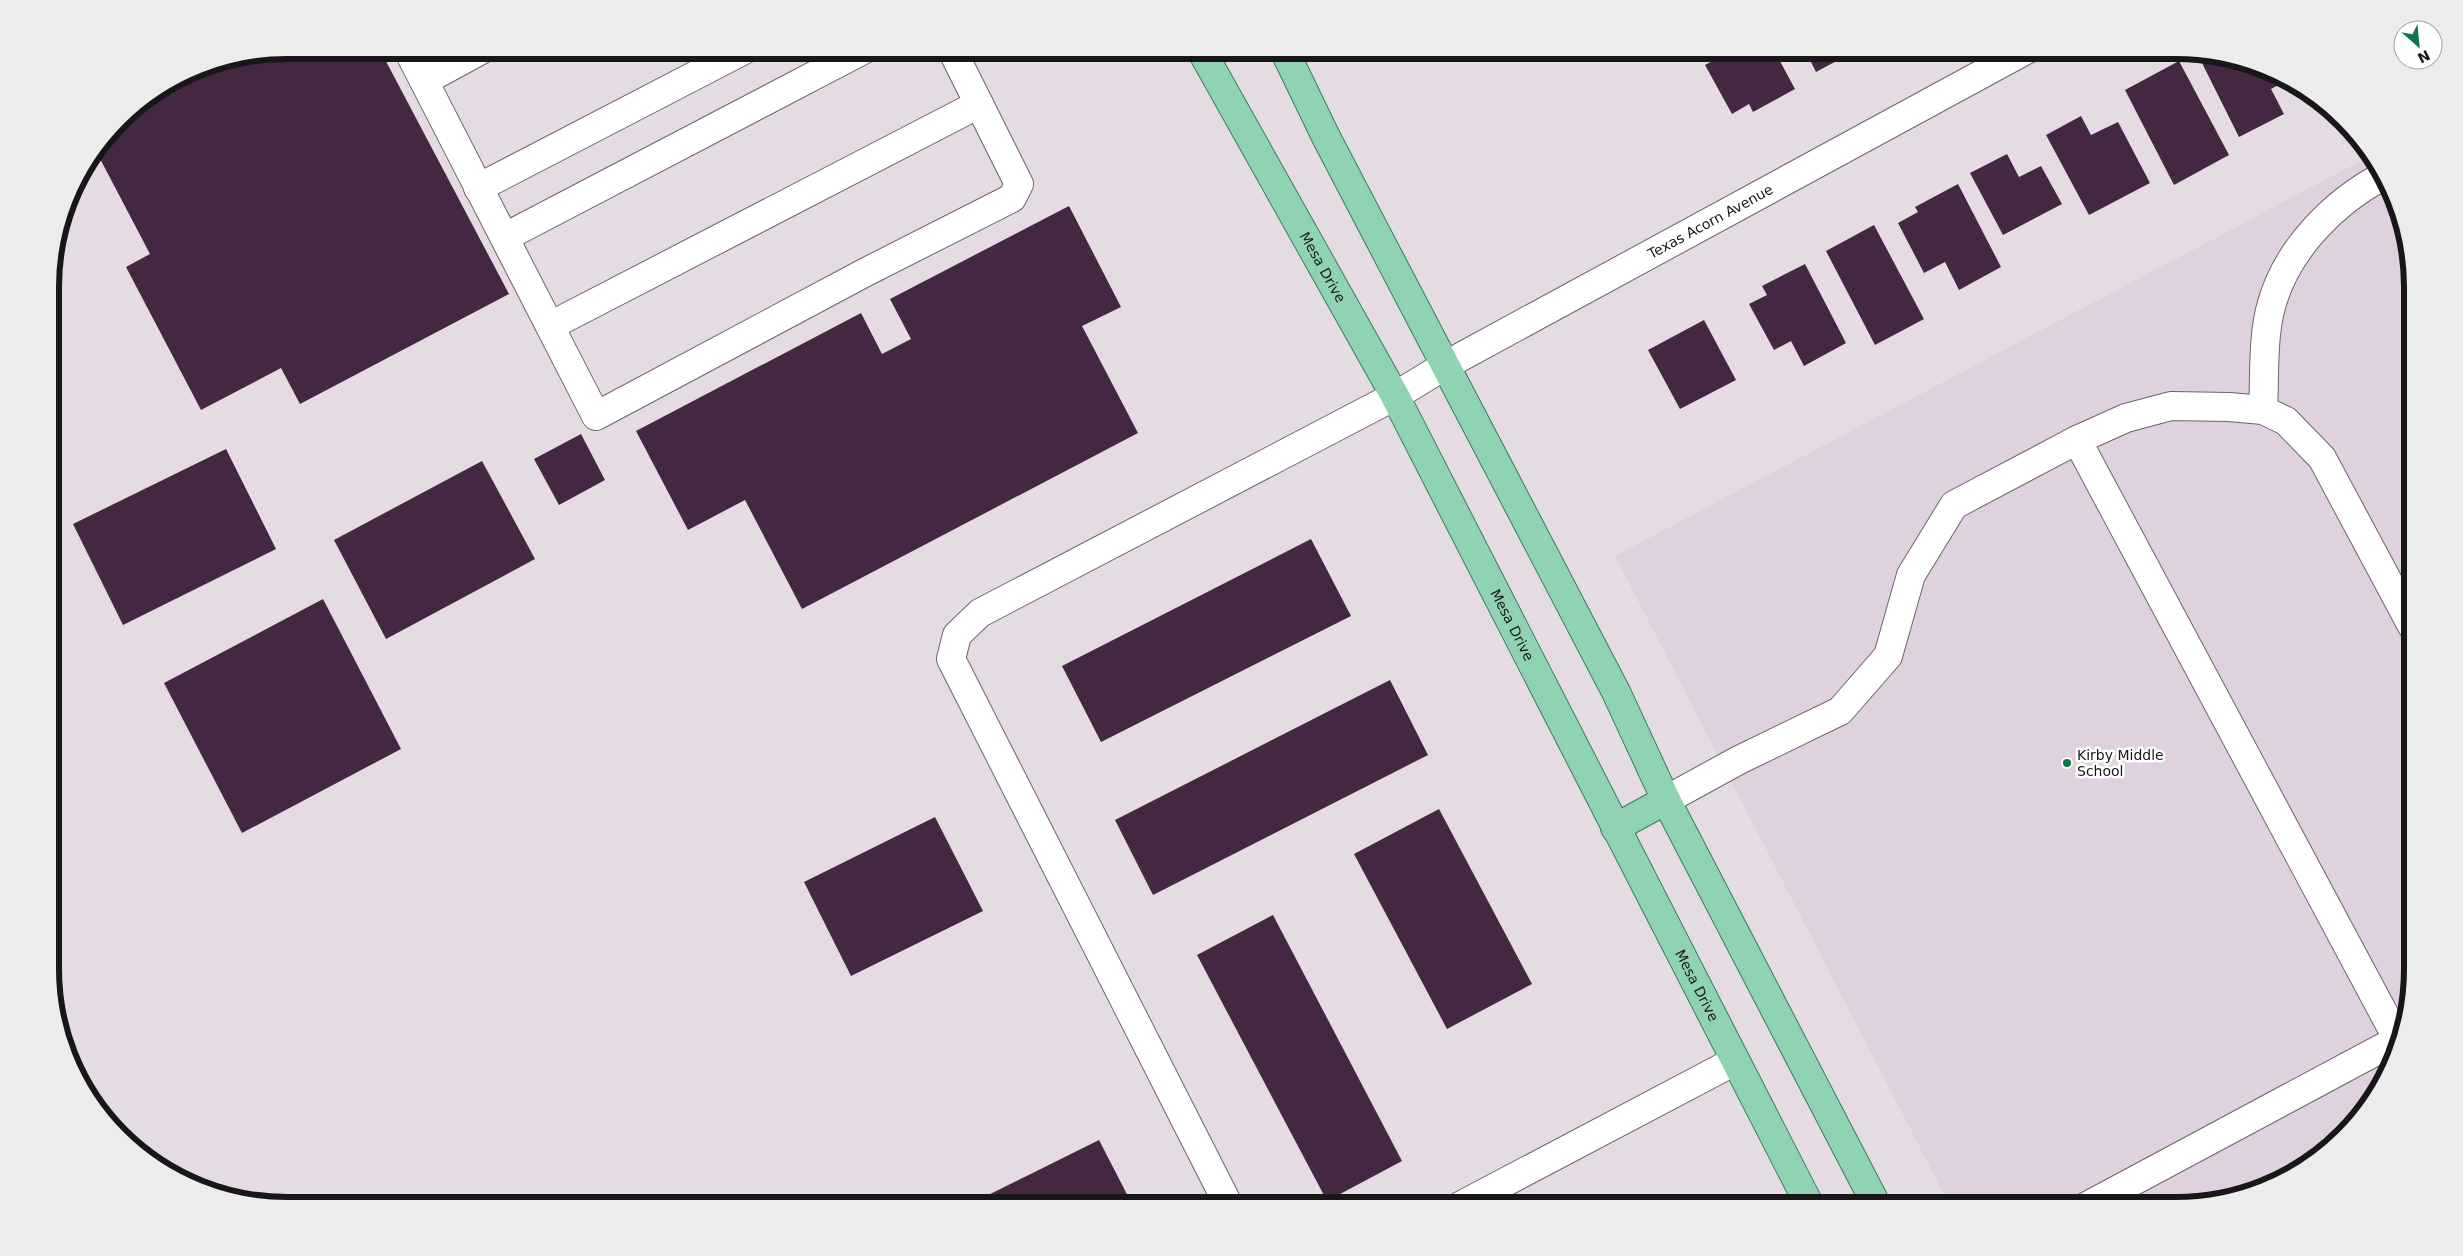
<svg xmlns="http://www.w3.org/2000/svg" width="2463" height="1256" font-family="'DejaVu Sans',sans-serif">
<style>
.built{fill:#e0d1de}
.building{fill:#442841}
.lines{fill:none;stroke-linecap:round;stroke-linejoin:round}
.minor-casing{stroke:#6c646b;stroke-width:30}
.major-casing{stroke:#367d5d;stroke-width:30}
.minor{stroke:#fff;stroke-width:28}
.major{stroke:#90d3b3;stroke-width:28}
.poi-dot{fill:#11754c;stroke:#fff;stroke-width:2}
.labels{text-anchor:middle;stroke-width:5;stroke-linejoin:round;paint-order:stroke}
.street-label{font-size:14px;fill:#191619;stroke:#fff}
.poi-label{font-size:14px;fill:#191619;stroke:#fff;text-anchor:start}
.rim{fill:none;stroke:#191619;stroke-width:6}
</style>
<rect width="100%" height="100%" fill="#e5dce3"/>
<path class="built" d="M2372,155L2395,196L2411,256L2413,970L2389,1074L2355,1125L2308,1166L2252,1194L2192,1206H1950L1615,556Z"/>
<g class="building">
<path d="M286,50H380L509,294L300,404L281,368L201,410L126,267L150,254L97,153L130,109L196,68Z"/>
<path d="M1721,50H1774L1795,89L1753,112L1749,104L1732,114L1705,65L1724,55Z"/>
<path d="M1805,50H1857L1816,72Z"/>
<path d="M2198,55L2281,74L2288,80L2271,89L2284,114L2239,137Z"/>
<path d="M2179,61L2229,155L2174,185L2125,90Z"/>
<path d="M2081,116L2091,135L2118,122L2150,183L2089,215L2046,135Z"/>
<path d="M2007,154L2019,177L2041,166L2062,204L2003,235L1970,173Z"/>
<path d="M1958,184L2001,267L1959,290L1945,262L1924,273L1898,223L1918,212L1915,207Z"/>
<path d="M1069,206L1121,307L1082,326L1138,433L802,609L745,500L688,530L636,431L861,313L882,354L911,339L890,299Z"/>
<path d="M1874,225L1924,319L1875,345L1826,251Z"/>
<path d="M1805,264L1846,343L1804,366L1791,341L1774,350L1749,304L1767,295L1762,286Z"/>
<path d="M1704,320L1736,380L1680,409L1648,350Z"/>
<path d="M581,434L605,480L559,505L534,459Z"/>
<path d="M226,449L276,549L123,625L73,524Z"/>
<path d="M482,461L535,559L386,639L334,540Z"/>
<path d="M1311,539L1351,616L1101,742L1062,666Z"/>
<path d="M323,599L401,749L242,833L164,683Z"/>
<path d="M1390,680L1428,755L1153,895L1115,820Z"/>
<path d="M1439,809L1532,984L1447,1029L1354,854Z"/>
<path d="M935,817L983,911L851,976L804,882Z"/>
<path d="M1273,915L1402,1161L1327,1201L1197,955Z"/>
<path d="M1099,1140L1133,1206H973L972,1203Z"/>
</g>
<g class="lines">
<defs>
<g id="minor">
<path d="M408,50L596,416L866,272L1012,198L1019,184L952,50"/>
<path d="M424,81L481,50"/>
<path d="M478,188L744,50"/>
<path d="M505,237L863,50"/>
<path d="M550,326L979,104"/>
<path d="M2263,410C2265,376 2262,336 2272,303C2288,248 2334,202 2383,176"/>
<path d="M2077,440L2126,418L2171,406L2229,407L2263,410L2286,421L2322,458L2412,626"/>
<path d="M1666,800L1739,760L1840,711L1888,656L1911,575L1954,505L2077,440L2397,1038"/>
<path id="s1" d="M1229,1206L951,659L957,635L980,613L1395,396L1446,365L2026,50"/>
<path d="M1460,1206L1735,1061"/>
<path d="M2087,1206L2397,1040"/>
</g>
<g id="major">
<path id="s2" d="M1201,50L1395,396L1810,1206"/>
<path d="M1284,50L1326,137L1616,692L1666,800L1877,1206"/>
<path d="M1615,828L1666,800"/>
</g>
</defs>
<use href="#minor" class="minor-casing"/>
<use href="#major" class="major-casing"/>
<use href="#minor" class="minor"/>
<use href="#major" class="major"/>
</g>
<circle class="poi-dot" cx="2067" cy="763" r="5"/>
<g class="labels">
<g class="street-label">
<text dy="5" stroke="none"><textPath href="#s1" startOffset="1499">Texas Acorn Avenue</textPath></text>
<text dy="5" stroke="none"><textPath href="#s2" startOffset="249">Mesa Drive</textPath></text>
<text dy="5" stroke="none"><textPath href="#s2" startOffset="654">Mesa Drive</textPath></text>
<text dy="5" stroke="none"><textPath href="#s2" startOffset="1059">Mesa Drive</textPath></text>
</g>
<g class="poi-label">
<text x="2077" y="760">Kirby Middle<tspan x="2077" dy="16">School</tspan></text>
</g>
</g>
<path d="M0 0H2463V1256H0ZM287 59H2176A228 228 0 0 1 2404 287V969A228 228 0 0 1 2176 1197H287A228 228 0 0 1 59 969V287A228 228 0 0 1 287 59Z" fill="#edeced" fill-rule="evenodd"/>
<path class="rim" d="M287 59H2176A228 228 0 0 1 2404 287V969A228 228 0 0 1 2176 1197H287A228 228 0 0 1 59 969V287A228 228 0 0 1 287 59Z"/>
<g transform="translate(2418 45) rotate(153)"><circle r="24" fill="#ffffff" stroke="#a3a2a3"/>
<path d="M0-4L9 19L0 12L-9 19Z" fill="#11754c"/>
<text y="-8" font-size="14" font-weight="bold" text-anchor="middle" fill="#191619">N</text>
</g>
</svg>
